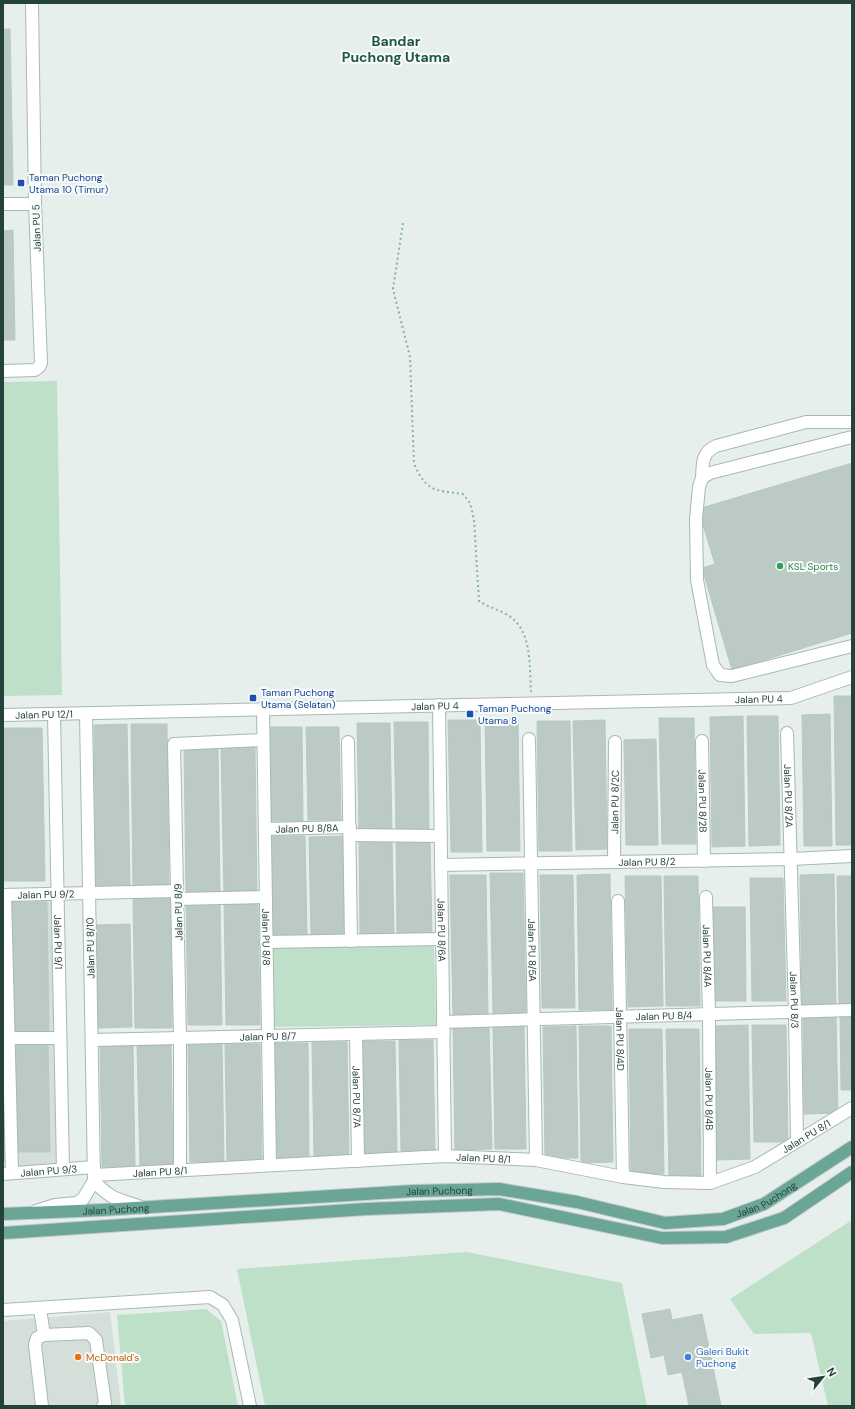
<svg xmlns="http://www.w3.org/2000/svg" width="855" height="1409" font-family="'DM Sans',sans-serif">
<style>
.built{fill:#d4dfda}
.green{fill:#bfe0c8}
.building{fill:#bbcac4;stroke:#b8c9c2}
.lines{fill:none;stroke-linecap:round;stroke-linejoin:round}
.minor-casing{stroke:#a8b8b2;stroke-width:14}
.major-casing{stroke:#c2cac8;stroke-width:14}
.path{stroke:#86b3a5;stroke-width:2;stroke-dasharray:2 3;stroke-linecap:butt}
.minor{stroke:#fff;stroke-width:12}
.major{stroke:#6aa596;stroke-width:12}
.transit-dot{fill:#1a4fb4;stroke:#f7fbf9;stroke-width:1.5}
.leisure-dot{fill:#2e9e5b;stroke:#f7fbf9;stroke-width:1.5}
.food-dot{fill:#e8710a;stroke:#f7fbf9;stroke-width:1.5}
.shop-dot{fill:#3f7fe0;stroke:#f7fbf9;stroke-width:1.5}
.labels{text-anchor:middle;stroke-width:4;stroke-linejoin:round;paint-order:stroke}
.transit-label{font-size:10px;fill:#164399;stroke:#f7fbf9;text-anchor:start}
.street-label{font-size:10px;fill:#24423a;stroke:#f7fbf9}
.leisure-label{font-size:10px;fill:#27864d;stroke:#f7fbf9;text-anchor:start}
.shop-label{font-size:10px;fill:#366cbe;stroke:#f7fbf9;text-anchor:start}
.food-label{font-size:10px;fill:#c56008;stroke:#f7fbf9;text-anchor:start}
.district-label{font-size:14px;font-weight:bold;fill:#1f5548;stroke:#f7fbf9}
</style>
<rect width="100%" height="100%" fill="#e6efeb"/>
<g class="built">
<path d="M52,899L58,1164L15,1169L8,900Z"/>
<path d="M110,1312L121,1406H3V1321Z"/>
</g>
<g class="green">
<path d="M57,381L62,695L3,696V382Z"/>
<path d="M434,944L436,1025L274,1027L273,946Z"/>
<path d="M852,1220V1406H828L811,1333L754,1334L730,1299Z"/>
<path d="M467,1252L622,1283L647,1406H265L237,1269Z"/>
<path d="M206,1309L221,1321L238,1406H125L117,1315Z"/>
</g>
<g class="building">
<path d="M3,29H10L13,185H3Z"/>
<path d="M13,230L15,340H3V231Z"/>
<path d="M852,463V633L732,670L702,568L715,564L698,509Z"/>
<path d="M834,696H852V845H836Z"/>
<path d="M830,714L832,846H804L802,715Z"/>
<path d="M743,716L745,846L712,847L710,717Z"/>
<path d="M747,716H778L780,845L749,846Z"/>
<path d="M659,718H694L696,844H662Z"/>
<path d="M485,719H518L520,851H487Z"/>
<path d="M448,720H480L482,852H451Z"/>
<path d="M605,720L607,849L576,850L573,721Z"/>
<path d="M537,721H570L572,851H539Z"/>
<path d="M394,722H428L429,832H396Z"/>
<path d="M357,723H390L392,832L359,833Z"/>
<path d="M127,724L130,887L96,888L94,725Z"/>
<path d="M131,724H167L169,887H133Z"/>
<path d="M269,727H302L303,821H271Z"/>
<path d="M306,727H339L341,820H308Z"/>
<path d="M3,728H42L45,881H4Z"/>
<path d="M656,739L658,845H626L624,740Z"/>
<path d="M184,747H218L220,894H186Z"/>
<path d="M221,747H255L257,894H224Z"/>
<path d="M271,836H305L307,936H272Z"/>
<path d="M345,836L347,935H311L309,837Z"/>
<path d="M359,839H392L394,935H360Z"/>
<path d="M396,839H430L432,934L397,935Z"/>
<path d="M490,873H523L526,1015H493Z"/>
<path d="M610,874L612,1010H579L577,875Z"/>
<path d="M834,874L836,1005L802,1006L800,875Z"/>
<path d="M450,875H486L488,1016H453Z"/>
<path d="M540,875H573L575,1008H542Z"/>
<path d="M625,876H661L663,1006L628,1007Z"/>
<path d="M664,876H698L700,1006H666Z"/>
<path d="M837,876H852V1005H839Z"/>
<path d="M750,878H783L786,1001H752Z"/>
<path d="M133,896H170L172,1028H135Z"/>
<path d="M258,900L260,1025H226L224,901Z"/>
<path d="M186,901H220L222,1025H188Z"/>
<path d="M11,902H47L49,1032H14Z"/>
<path d="M711,907H745L746,1001H712Z"/>
<path d="M130,924L132,1027L98,1028L96,925Z"/>
<path d="M840,1013H852V1090H841Z"/>
<path d="M803,1014H836L838,1113L804,1114Z"/>
<path d="M524,1025L526,1149H495L493,1026Z"/>
<path d="M748,1025L750,1159L717,1160L715,1026Z"/>
<path d="M752,1025H786L788,1142H754Z"/>
<path d="M453,1026H489L492,1149L455,1150Z"/>
<path d="M576,1026L578,1158H545L543,1027Z"/>
<path d="M579,1026H611L613,1162L581,1163Z"/>
<path d="M629,1029H662L664,1174H631Z"/>
<path d="M666,1029H699L701,1178H669Z"/>
<path d="M399,1040H433L435,1151H401Z"/>
<path d="M361,1041H395L397,1154L363,1155Z"/>
<path d="M312,1042H347L349,1157L314,1158Z"/>
<path d="M275,1043H308L309,1159H277Z"/>
<path d="M3,1044H4L6,1161H3Z"/>
<path d="M13,1044H48L50,1152H15Z"/>
<path d="M222,1044L224,1162H190L188,1045Z"/>
<path d="M225,1044H260L262,1161L227,1162Z"/>
<path d="M137,1045H171L173,1166H140Z"/>
<path d="M100,1046H133L135,1166L102,1167Z"/>
<path d="M670,1309L672,1320L702,1314L721,1406H689L682,1372L668,1375L664,1355L651,1358L642,1314Z"/>
</g>
<g class="lines">
<defs>
<g id="minor">
<path d="M3,204H35"/>
<path d="M3,371L35,370L39,367L41,363L35,204L32,3"/>
<path d="M852,437L710,473L702,478L699,487L696,519L697,580L713,665L720,675L732,676L852,646"/>
<path d="M702,478C703,464 701,453 716,446L806,422H852"/>
<path id="s1" d="M439,705L445,1156"/>
<path id="s2" d="M263,709L270,1165"/>
<path id="s3" d="M54,714L63,1169"/>
<path id="s4" d="M3,715L791,698L852,677"/>
<path id="s5" d="M787,733L795,1011L797,1140"/>
<path id="s6" d="M529,739L536,1160"/>
<path id="s7" d="M702,741L704,861"/>
<path d="M348,742L351,941"/>
<path id="s8" d="M265,829L350,827"/>
<path d="M350,835L440,836"/>
<path id="s9" d="M614,862L615,742"/>
<path id="s10" d="M441,865L791,859L852,856"/>
<path id="s11" d="M3,895L177,891"/>
<path d="M5,895L12,1173"/>
<path id="s12" d="M706,897L709,1014L710,1183"/>
<path d="M177,899L266,897"/>
<path id="s13" d="M618,901L623,1177"/>
<path d="M266,942L442,939"/>
<path id="s14" d="M443,1022L852,1010"/>
<path id="s15" d="M356,1034L358,1161"/>
<path d="M3,1038H60"/>
<path id="s16" d="M92,1040L444,1032"/>
<path d="M180,1170V1038L174,744L263,740"/>
<path id="s17" d="M3,1174L94,1167"/>
<path id="s18" d="M94,1175L445,1156L536,1160L623,1177L664,1182L710,1183L755,1167L852,1108"/>
<path d="M94,1181C111,1200 119,1199 141,1207"/>
<path d="M36,1211L55,1205L77,1203L83,1199L94,1181L86,714"/>
<path d="M40,1309L44,1335"/>
<path d="M3,1310L210,1297L223,1305L232,1320L250,1406"/>
<path d="M42,1406L35,1345L37,1338L44,1335L89,1333L96,1340L105,1403L103,1406"/>
</g>
<g id="major">
<path id="s19" d="M3,1214L102,1210L413,1191L499,1189L577,1202L665,1223L723,1219L764,1204L852,1147"/>
<path d="M3,1233L366,1209L499,1204L662,1238L726,1237L784,1218L852,1172"/>
</g>
</defs>
<use href="#minor" class="minor-casing"/>
<use href="#major" class="major-casing"/>
<path class="path" d="M403,223L393,289L410,357L414,464C427,492 434,490 463,494L470,503L474,520L479,601C488,607 497,609 506,614C533,629 529,665 531,692"/>
<use href="#minor" class="minor"/>
<use href="#major" class="major"/>
</g>
<g class="transit-dot">
<rect x="17" y="179" width="8" height="8" rx="2"/>
<rect x="249" y="694" width="8" height="8" rx="2"/>
<rect x="466" y="710" width="8" height="8" rx="2"/>
</g>
<circle class="leisure-dot" cx="780" cy="566" r="4"/>
<circle class="food-dot" cx="78" cy="1357" r="4"/>
<circle class="shop-dot" cx="688" cy="1357" r="4"/>
<g class="labels">
<g class="transit-label">
<text x="29" y="181">Taman Puchong<tspan x="29" dy="12">Utama 10 (Timur)</tspan></text>
<text x="261" y="696">Taman Puchong<tspan x="261" dy="12">Utama (Selatan)</tspan></text>
<text x="478" y="712">Taman Puchong<tspan x="478" dy="12">Utama 8</tspan></text>
</g>
<g class="street-label">
<text transform="translate(36 228) rotate(-92)" y="4">Jalan PU 5</text>
<text dy="4" stroke="none"><textPath href="#s4" startOffset="756">Jalan PU 4</textPath></text>
<text dy="4" stroke="none"><textPath href="#s4" startOffset="432">Jalan PU 4</textPath></text>
<text dy="4" stroke="none"><textPath href="#s4" startOffset="41">Jalan PU 12/1</textPath></text>
<text dy="4" stroke="none"><textPath href="#s5" startOffset="63">Jalan PU 8/2A</textPath></text>
<text dy="4" stroke="none"><textPath href="#s7" startOffset="60">Jalan PU 8/2B</textPath></text>
<text dy="4" stroke="none"><textPath href="#s9" startOffset="60">Jalan PU 8/2C</textPath></text>
<text dy="4" stroke="none"><textPath href="#s8" startOffset="42">Jalan PU 8/8A</textPath></text>
<text dy="4" stroke="none"><textPath href="#s10" startOffset="206">Jalan PU 8/2</textPath></text>
<text dy="4" stroke="none"><textPath href="#s11" startOffset="43">Jalan PU 9/2</textPath></text>
<text transform="translate(178 912) rotate(-91)" y="4">Jalan PU 8/9</text>
<text dy="4" stroke="none"><textPath href="#s1" startOffset="225">Jalan PU 8/6A</textPath></text>
<text dy="4" stroke="none"><textPath href="#s2" startOffset="228">Jalan PU 8/8</textPath></text>
<text dy="4" stroke="none"><textPath href="#s3" startOffset="228">Jalan PU 9/1</textPath></text>
<text transform="translate(90 948) rotate(-91)" y="4">Jalan PU 8/10</text>
<text dy="4" stroke="none"><textPath href="#s6" startOffset="211">Jalan PU 8/5A</textPath></text>
<text dy="4" stroke="none"><textPath href="#s12" startOffset="59">Jalan PU 8/4A</textPath></text>
<text dy="4" stroke="none"><textPath href="#s5" startOffset="267">Jalan PU 8/3</textPath></text>
<text dy="4" stroke="none"><textPath href="#s14" startOffset="221">Jalan PU 8/4</textPath></text>
<text dy="4" stroke="none"><textPath href="#s16" startOffset="176">Jalan PU 8/7</textPath></text>
<text dy="4" stroke="none"><textPath href="#s13" startOffset="138">Jalan PU 8/4D</textPath></text>
<text dy="4" stroke="none"><textPath href="#s15" startOffset="63">Jalan PU 8/7A</textPath></text>
<text dy="4" stroke="none"><textPath href="#s12" startOffset="202">Jalan PU 8/4B</textPath></text>
<text dy="4" stroke="none"><textPath href="#s18" startOffset="726">Jalan PU 8/1</textPath></text>
<text dy="4" stroke="none"><textPath href="#s18" startOffset="390">Jalan PU 8/1</textPath></text>
<text dy="4" stroke="none"><textPath href="#s17" startOffset="46">Jalan PU 9/3</textPath></text>
<text dy="4" stroke="none"><textPath href="#s18" startOffset="66">Jalan PU 8/1</textPath></text>
<text dy="4" stroke="none"><textPath href="#s19" startOffset="437">Jalan Puchong</textPath></text>
<text dy="4" stroke="none"><textPath href="#s19" startOffset="772">Jalan Puchong</textPath></text>
<text dy="4" stroke="none"><textPath href="#s19" startOffset="113">Jalan Puchong</textPath></text>
</g>
<g class="leisure-label">
<text x="788" y="570">KSL Sports</text>
</g>
<g class="shop-label">
<text x="696" y="1355">Galeri Bukit<tspan x="696" dy="12">Puchong</tspan></text>
</g>
<g class="food-label">
<text x="86" y="1361">McDonald's</text>
</g>
<g class="district-label">
<text x="396" y="46">Bandar<tspan x="396" dy="16">Puchong Utama</tspan></text>
</g>
</g>
<rect width="855" height="1409" fill="none" stroke="#24423a" stroke-width="8"/>
<g transform="translate(823 1377) rotate(60)" stroke="#f7fbf9" stroke-width="3" paint-order="stroke">
<path d="M0-3L7 15L0 10L-7 15Z" fill="#24423a"/>
<text y="-6" font-size="11" font-weight="bold" text-anchor="middle" fill="#24423a">N</text>
</g>
</svg>
